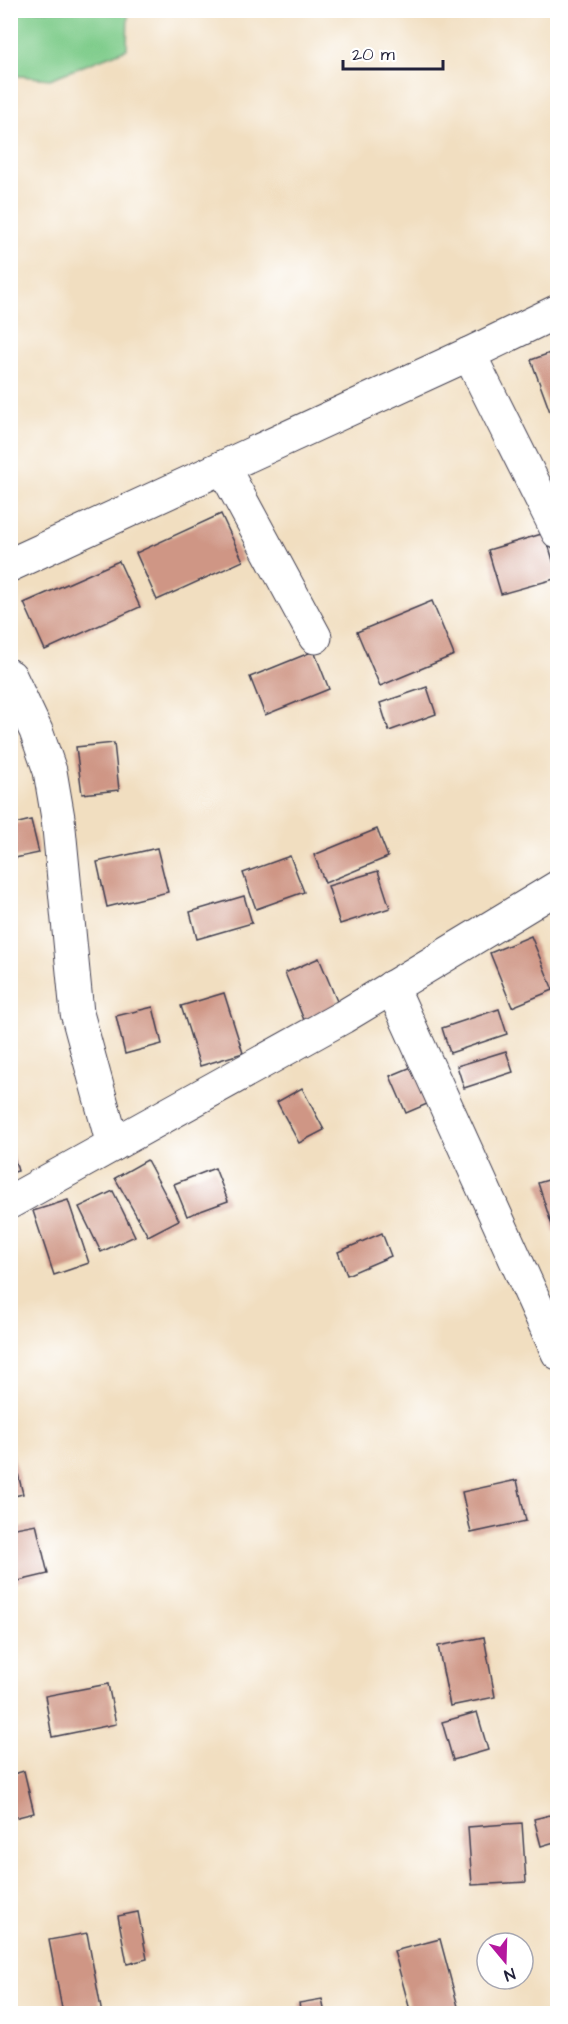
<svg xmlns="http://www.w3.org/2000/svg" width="568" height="2024" font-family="'Architects Daughter',sans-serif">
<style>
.green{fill:#7fcc8b;stroke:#507763;stroke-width:1.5}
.building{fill:#cf9685}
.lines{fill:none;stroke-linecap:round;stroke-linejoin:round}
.minor-casing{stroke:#413e4f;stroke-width:35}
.minor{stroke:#fff;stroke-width:33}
</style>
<rect width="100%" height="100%" fill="#fff"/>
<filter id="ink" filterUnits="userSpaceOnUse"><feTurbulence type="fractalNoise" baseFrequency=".0167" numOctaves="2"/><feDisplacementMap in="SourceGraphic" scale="12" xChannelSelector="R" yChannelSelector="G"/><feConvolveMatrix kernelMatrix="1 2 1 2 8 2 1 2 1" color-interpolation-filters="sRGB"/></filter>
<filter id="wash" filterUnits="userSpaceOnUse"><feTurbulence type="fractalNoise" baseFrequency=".008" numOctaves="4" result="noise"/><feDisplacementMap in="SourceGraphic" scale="24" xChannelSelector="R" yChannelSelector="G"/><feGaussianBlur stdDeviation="1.35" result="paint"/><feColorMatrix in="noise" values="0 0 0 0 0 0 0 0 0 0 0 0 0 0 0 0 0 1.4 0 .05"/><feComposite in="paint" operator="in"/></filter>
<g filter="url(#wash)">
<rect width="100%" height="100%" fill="#f1dec0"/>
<path class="green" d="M11,10L128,11L127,49L50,79L11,75Z"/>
<g id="blocks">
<g class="building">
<path d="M558,350V418L553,420L531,360Z"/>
<path d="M221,514L243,561L157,600L136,553Z"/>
<path d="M545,533L558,578L501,594L488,550Z"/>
<path d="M119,561L140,607L45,650L24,603Z"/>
<path d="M432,601L454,655L380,686L357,632Z"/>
<path d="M314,651L329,689L265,715L250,677Z"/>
<path d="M427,687L436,714L389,731L380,703Z"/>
<path d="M114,743L119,790L82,794L76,747Z"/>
<path d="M31,820L39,853L10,859V825Z"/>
<path d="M377,829L388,857L325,883L314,855Z"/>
<path d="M157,848L168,892L107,907L97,862Z"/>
<path d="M290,856L304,892L256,909L243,873Z"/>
<path d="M378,871L390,908L340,924L328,886Z"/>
<path d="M244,896L252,923L197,939L190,912Z"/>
<path d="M531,936L553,990L512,1007L490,953Z"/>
<path d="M319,958L339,1006L304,1020L285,973Z"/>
<path d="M224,993L243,1053L200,1066L181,1006Z"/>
<path d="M153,1007L162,1044L125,1054L116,1016Z"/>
<path d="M499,1009L507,1034L450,1053L442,1028Z"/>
<path d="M506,1051L513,1072L464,1088L457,1066Z"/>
<path d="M426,1061L441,1098L406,1113L390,1076Z"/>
<path d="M302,1088L324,1130L299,1143L277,1102Z"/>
<path d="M10,1144L18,1171L10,1173Z"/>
<path d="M147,1160L179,1220L148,1236L115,1178Z"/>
<path d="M215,1168L228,1201L187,1216L174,1184Z"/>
<path d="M558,1177V1231L554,1232L538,1183Z"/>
<path d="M113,1191L135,1236L101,1252L79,1207Z"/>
<path d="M68,1200L89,1263L54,1275L33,1211Z"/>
<path d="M382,1233L391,1256L347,1275L338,1252Z"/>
<path d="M10,1454H13L23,1494L10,1497Z"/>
<path d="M517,1480L526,1521L471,1533L462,1492Z"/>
<path d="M36,1524L48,1574L10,1583V1529Z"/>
<path d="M484,1637L495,1697L450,1706L438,1646Z"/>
<path d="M108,1684L116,1724L52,1737L45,1696Z"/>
<path d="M477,1712L488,1750L453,1760L442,1722Z"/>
<path d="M24,1771L34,1813L10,1819V1775Z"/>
<path d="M558,1813V1841L541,1846L534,1819Z"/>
<path d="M522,1823L526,1882L472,1885L468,1827Z"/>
<path d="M138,1912L147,1959L127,1964L118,1916Z"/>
<path d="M87,1933L102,2014H63L49,1940Z"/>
<path d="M440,1939L460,2014H411L394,1951Z"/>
<path d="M322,1999L325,2014H301L299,2003Z"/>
</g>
</g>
</g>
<g filter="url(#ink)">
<use href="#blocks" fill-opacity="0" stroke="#413e4f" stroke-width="1.5"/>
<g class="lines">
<defs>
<g id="minor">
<path d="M469,354L558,532"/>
<path d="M223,467L315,637"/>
<path d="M10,565L469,354L558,311"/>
<path d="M10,676L36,731L50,771L58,818L77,1013L113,1145"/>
<path d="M392,987L558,1353"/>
<path d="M10,1202L343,1017L558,887"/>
</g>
</defs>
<use href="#minor" class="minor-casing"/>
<use href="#minor" class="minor"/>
</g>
</g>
<rect width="568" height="2024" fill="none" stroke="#fff" stroke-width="36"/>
<g transform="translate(505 1961) rotate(161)"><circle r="28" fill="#ffffff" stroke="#a7a7b1" stroke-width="1.5"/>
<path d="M0-4.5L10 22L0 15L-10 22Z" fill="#b5179e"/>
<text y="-9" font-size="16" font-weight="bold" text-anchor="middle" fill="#22223b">N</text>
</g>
<path d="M343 60v9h100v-9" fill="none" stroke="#22223b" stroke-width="3"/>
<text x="352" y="60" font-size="18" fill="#22223b" stroke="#ffffff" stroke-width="4.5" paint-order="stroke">20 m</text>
</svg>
